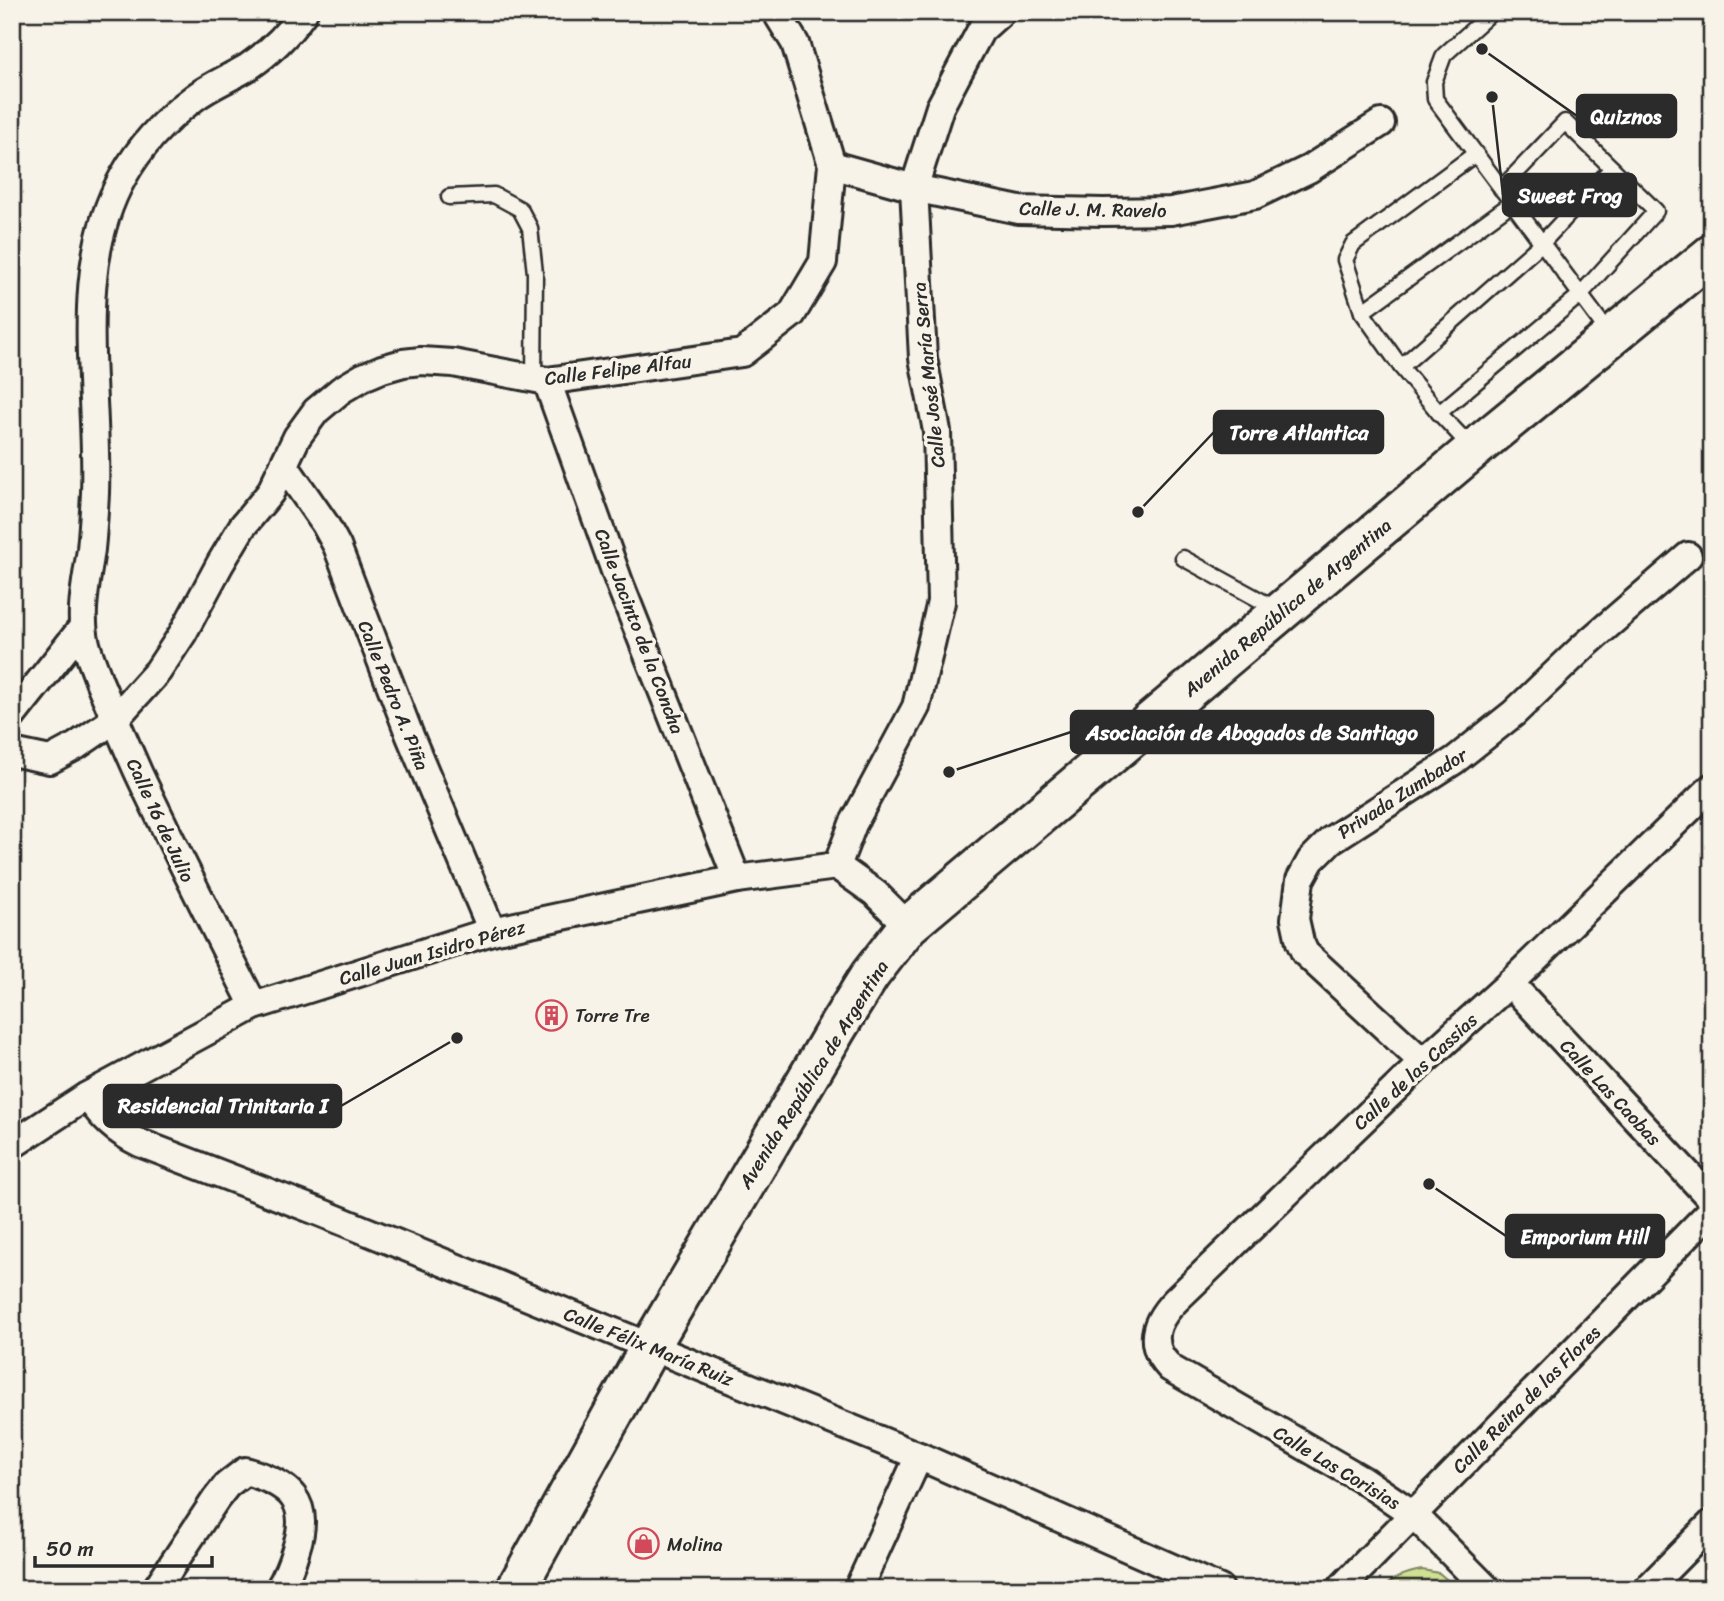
<svg xmlns="http://www.w3.org/2000/svg" width="1724" height="1601" font-family="Sriracha,sans-serif">
<style>
.green{fill:#d0e194;stroke:#7e8660;stroke-width:2}
.lines{fill:none;stroke-linecap:round;stroke-linejoin:round}
.service-casing{stroke:#2b2b2b;stroke-width:19}
.minor-casing{stroke:#2b2b2b;stroke-width:32}
.secondary-casing{stroke:#2b2b2b;stroke-width:44}
.service{stroke:#f7f3e8;stroke-width:14}
.minor{stroke:#f7f3e8;stroke-width:26}
.secondary{stroke:#f7f3e8;stroke-width:38}
.labels{text-anchor:middle;stroke-width:7;stroke-linejoin:round;paint-order:stroke}
.street-label{font-size:19px;fill:#2b2b2b;stroke:#f7f3e8}
.poi-label{font-size:19px;fill:#2b2b2b;stroke:#f7f3e8;text-anchor:start}
.leader{fill:none;stroke:#2b2b2b;stroke-width:2.5}
.callout-dot{fill:#2b2b2b;stroke:#f7f3e8;stroke-width:2.5}
.callout{fill:#2b2b2b;stroke:#2b2b2b;stroke-width:2.5}
.callout-label{font-size:21px;text-anchor:middle;font-weight:bold;fill:#fff}
</style>
<rect width="100%" height="100%" fill="#f7f3e8"/>
<filter id="ink" filterUnits="userSpaceOnUse"><feTurbulence type="fractalNoise" baseFrequency=".0143" numOctaves="2"/><feDisplacementMap in="SourceGraphic" scale="14" xChannelSelector="R" yChannelSelector="G"/><feConvolveMatrix kernelMatrix="1 2 1 2 8 2 1 2 1" color-interpolation-filters="sRGB"/></filter>
<g filter="url(#ink)">
<path class="green" d="M1422,1570L1439,1573L1458,1589H1382C1394,1577 1406,1573 1422,1570Z"/>
<g class="lines">
<defs>
<g id="service">
<path d="M1492,12L1444,55L1434,82L1435,99L1611,336"/>
<path d="M449,197L494,195L520,209L530,228L535,273L534,379"/>
<path d="M1362,312L1512,203"/>
<path d="M1401,367L1542,243L1612,168"/>
<path d="M1439,413L1580,295L1656,211L1565,122L1501,189"/>
<path d="M1473,449L1439,413L1401,367L1362,312L1345,260L1353,244L1475,154"/>
<path d="M1183,558L1280,611"/>
</g>
<g id="minor">
<path d="M832,165L914,188L1019,210L1103,212L1171,211L1255,195L1309,169L1381,123"/>
<path d="M547,381L619,582L737,879"/>
<path d="M284,465L325,524L337,546L410,736L492,931"/>
<path d="M12,716L82,628"/>
<path d="M12,752L50,760L76,746L114,720L158,671L183,633L220,564L242,527L270,493L297,437L316,411L341,390L363,377L382,369L403,363L421,361L453,363L547,381L742,353L792,314L823,262L832,165L795,43L776,12"/>
<path d="M837,866L853,824L916,707L941,602L937,431L923,358L914,188L940,107L981,30L1001,12"/>
<path d="M1510,983L1712,1200"/>
<path d="M254,1006C215,929 176,852 139,774C125,743 112,712 99,681C95,669 89,656 86,644C78,613 87,580 91,549C93,530 94,511 95,493C99,389 70,271 123,177C140,146 166,119 194,98C211,85 230,78 248,67C269,53 289,33 304,12"/>
<path d="M1423,1062L1305,953L1300,942L1295,919L1300,880L1311,860L1331,840L1455,760L1514,713L1584,646L1688,556"/>
<path d="M87,1096C103,1118 115,1131 140,1143L322,1213L919,1456L1220,1589"/>
<path d="M12,1145L87,1096L254,1006L492,931L737,879L837,866L875,893L908,926"/>
<path d="M156,1589L216,1499L227,1485L245,1471C289,1483 312,1501 296,1549C292,1563 287,1576 279,1589"/>
<path d="M858,1589L919,1456"/>
<path d="M1340,1589L1712,1210"/>
<path d="M1487,1589L1413,1514L1363,1480L1170,1368C1167,1364 1162,1359 1160,1355C1149,1333 1161,1315 1176,1300L1423,1062L1510,983L1712,787"/>
<path d="M1647,1589L1712,1523"/>
</g>
<path id="secondary" d="M516,1589L650,1347L837,1028L870,975L908,926L1473,450L1712,254"/>
</defs>
<use href="#service" class="service-casing"/>
<use href="#minor" class="minor-casing"/>
<use href="#secondary" class="secondary-casing"/>
<use href="#service" class="service"/>
<use href="#minor" class="minor"/>
<use href="#secondary" class="secondary"/>
</g>
</g>
<defs>
<symbol id="building-ring" viewBox="-11 -11 22 22"><circle r="9.5" fill="#f7f3e8" stroke="#d1495b" stroke-width="1.5"/><path d="M-4-6H4V6H1V3H-1V6H-4ZM-2.5-4.3h1.7v1.8h-1.7ZM.8-4.3h1.7v1.8H.8ZM-2.5-1h1.7V.8h-1.7ZM.8-1h1.7V.8H.8Z" fill="#d1495b"/></symbol>
<symbol id="shop-ring" viewBox="-11 -11 22 22"><circle r="9.5" fill="#f7f3e8" stroke="#d1495b" stroke-width="1.5"/><path d="M-5-2.5h2.3a2.7 3.5 0 0 1 5.4 0H5L5.5 6h-11ZM-1.5-2.5h3a1.5 2.3 0 0 0-3 0Z" fill="#d1495b"/></symbol>
</defs>
<g fill-rule="evenodd">
<use href="#building-ring" x="534" y="998" width="35" height="35"/>
<use href="#shop-ring" x="626" y="1526" width="35" height="35"/>
</g>
<g class="labels">
<g class="street-label">
<text transform="translate(1093 209) rotate(1)" y="7">Calle J. M. Ravelo</text>
<text transform="translate(618 369) rotate(-7)" y="7">Calle Felipe Alfau</text>
<text transform="translate(928 375) rotate(-96)" y="7">Calle José María Serra</text>
<text transform="translate(1287 607) rotate(-40)" y="7">Avenida República de Argentina</text>
<text transform="translate(640 631) rotate(69)" y="7">Calle Jacinto de la Concha</text>
<text transform="translate(394 695) rotate(68)" y="7">Calle Pedro A. Piña</text>
<text transform="translate(1402 793) rotate(-33)" y="7">Privada Zumbador</text>
<text transform="translate(161 820) rotate(65)" y="7">Calle 16 de Julio</text>
<text transform="translate(432 952) rotate(-16)" y="7">Calle Juan Isidro Pérez</text>
<text transform="translate(1415 1071) rotate(-43)" y="7">Calle de las Cassias</text>
<text transform="translate(813 1074) rotate(-58)" y="7">Avenida República de Argentina</text>
<text transform="translate(1611 1092) rotate(47)" y="7">Calle Las Caobas</text>
<text transform="translate(649 1346) rotate(22)" y="7">Calle Félix María Ruiz</text>
<text transform="translate(1526 1399) rotate(-45)" y="7">Calle Reina de las Flores</text>
<text transform="translate(1337 1467) rotate(31)" y="7">Calle Las Corisias</text>
</g>
<g class="poi-label">
<text x="575" y="1022">Torre Tre</text>
<text x="667" y="1551">Molina</text>
</g>
</g>
<path class="leader" d="M1482 49L1577 116M1492 97L1503 195M1138 512L1214 432M949 772L1071 732M457 1038L341 1106M1429 1184L1506 1236"/>
<g class="callout-dot">
<circle cx="1482" cy="49" r="7"/>
<circle cx="1492" cy="97" r="7"/>
<circle cx="1138" cy="512" r="7"/>
<circle cx="949" cy="772" r="7"/>
<circle cx="457" cy="1038" r="7"/>
<circle cx="1429" cy="1184" r="7"/>
</g>
<g class="callout">
<rect x="1577" y="95" width="99" height="42" rx="7"/>
<rect x="1503" y="174" width="133" height="42" rx="7"/>
<rect x="1214" y="411" width="169" height="42" rx="7"/>
<rect x="1071" y="711" width="362" height="42" rx="7"/>
<rect x="104" y="1085" width="237" height="42" rx="7"/>
<rect x="1506" y="1215" width="158" height="42" rx="7"/>
</g>
<g class="callout-label">
<text x="1626" y="124">Quiznos</text>
<text x="1570" y="203">Sweet Frog</text>
<text x="1299" y="440">Torre Atlantica</text>
<text x="1252" y="740">Asociación de Abogados de Santiago</text>
<text x="223" y="1113">Residencial Trinitaria I</text>
<text x="1585" y="1244">Emporium Hill</text>
</g>
<rect width="1724" height="1601" fill="none" stroke="#f7f3e8" stroke-width="42"/>
<rect x="21" y="21" width="1682" height="1559" fill="none" stroke="#2b2b2b" stroke-width="2.5" filter="url(#ink)"/>
<path d="M35 1556v10h177v-10" fill="none" stroke="#2b2b2b" stroke-width="3.5"/>
<text x="46" y="1556" font-size="21" fill="#2b2b2b" stroke="#f7f3e8" stroke-width="5" paint-order="stroke">50 m</text>
</svg>
